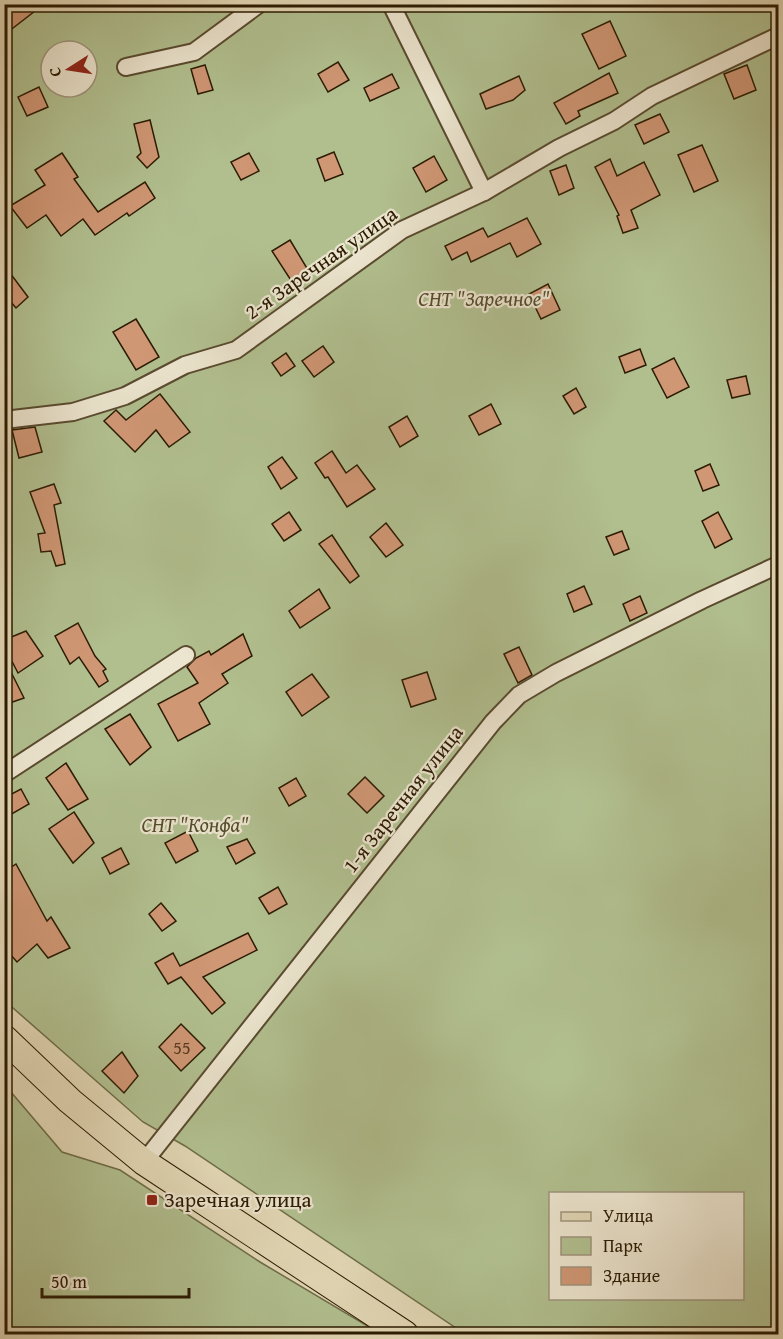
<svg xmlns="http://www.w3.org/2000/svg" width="783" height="1339" font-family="'Gentium Book Plus',serif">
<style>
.green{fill:#b1bf8f;stroke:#6e6d48;stroke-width:1.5;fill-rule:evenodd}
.building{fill:#d09775;stroke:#2b1b02;stroke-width:1.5}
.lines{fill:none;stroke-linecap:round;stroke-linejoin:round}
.street-casing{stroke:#594a2f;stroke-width:20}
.primary-casing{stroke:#2b1b02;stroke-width:28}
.street{stroke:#ece5cf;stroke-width:16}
.primary{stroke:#e2d7b5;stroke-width:26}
.poi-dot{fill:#8f2418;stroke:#ece5cf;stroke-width:2}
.labels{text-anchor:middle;stroke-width:4.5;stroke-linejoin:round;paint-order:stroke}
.number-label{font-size:18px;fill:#543a1f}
.street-label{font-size:21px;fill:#2b1b02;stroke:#ece5cf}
.park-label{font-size:21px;font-style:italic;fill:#534c2c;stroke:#ece5cf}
.poi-label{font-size:21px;fill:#2b1b02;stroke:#ece5cf;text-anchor:start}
</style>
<rect width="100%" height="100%" fill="#e2d7b5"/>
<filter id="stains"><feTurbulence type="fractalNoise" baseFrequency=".00333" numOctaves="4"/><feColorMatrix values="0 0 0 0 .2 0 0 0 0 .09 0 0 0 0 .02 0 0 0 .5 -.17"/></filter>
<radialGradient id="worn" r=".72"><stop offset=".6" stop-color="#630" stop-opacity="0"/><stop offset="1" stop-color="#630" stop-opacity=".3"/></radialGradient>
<g class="green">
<path d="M5,5H778V1334H465L185,1146L143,1122L5,1001ZM51,51H87V87H51ZM550,1194H742V1298H550Z"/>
<path d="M5,1085L62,1152L120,1170L260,1262L381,1334H5Z"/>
</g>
<g class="building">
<path d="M4,4H44L4,35Z"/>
<path d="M610,21L626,56L599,69L582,34Z"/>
<path d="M338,62L349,80L328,92L318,74Z"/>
<path d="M205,65L213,90L198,94L191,69Z"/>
<path d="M747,65L756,90L734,99L724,74Z"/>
<path d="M609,73L618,93L578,111L580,116L566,124L554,103Z"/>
<path d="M392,74L399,88L370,101L364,88Z"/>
<path d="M519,76L525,90L513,100L486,109L480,94Z"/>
<path d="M39,87L48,107L27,116L18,97Z"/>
<path d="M660,114L669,132L644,144L635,125Z"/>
<path d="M150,120L159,157L147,168L137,157L141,153L134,124Z"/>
<path d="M702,145L718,181L694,192L678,155Z"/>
<path d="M334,152L343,174L325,181L317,159Z"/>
<path d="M62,153L78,177L74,179L98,212L145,182L155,198L129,216L127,213L95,235L83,219L61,236L46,215L27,228L10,206L45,185L35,170Z"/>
<path d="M249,153L259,171L241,180L231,162Z"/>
<path d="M434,156L447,180L426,192L413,168Z"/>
<path d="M610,159L617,176L644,162L660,195L631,210L638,228L623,233L617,216L619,215L595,167Z"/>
<path d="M566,165L574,188L559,195L550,171Z"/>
<path d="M527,218L541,244L517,257L510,243L471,262L467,252L452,260L445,246L483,228L488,237Z"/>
<path d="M290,240L311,275L294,285L272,251Z"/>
<path d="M4,265L28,297L16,308L4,294Z"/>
<path d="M548,284L560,310L541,319L529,294Z"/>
<path d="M136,319L159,357L136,370L113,332Z"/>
<path d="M323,346L334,362L314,377L302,361Z"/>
<path d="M640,349L646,365L625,373L619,357Z"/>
<path d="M286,353L295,366L281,376L272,363Z"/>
<path d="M674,358L689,387L667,398L652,369Z"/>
<path d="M746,376L750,394L732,398L727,380Z"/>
<path d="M576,388L586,407L574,414L563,396Z"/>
<path d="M160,394L190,432L169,447L156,430L135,452L104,421L116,410L126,420Z"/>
<path d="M491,404L501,424L479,435L469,416Z"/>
<path d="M407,416L418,436L400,447L389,427Z"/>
<path d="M35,427L42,452L19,458L12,430Z"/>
<path d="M332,451L346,473L357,465L375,489L347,507L328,477L325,478L315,463Z"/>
<path d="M282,457L297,478L281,489L268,467Z"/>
<path d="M710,464L719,485L703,491L695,471Z"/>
<path d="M54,484L61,503L54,505L65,564L56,566L51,551L41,552L38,534L45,533L30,492Z"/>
<path d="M289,512L301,530L284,541L272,524Z"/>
<path d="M718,512L732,539L715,548L702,521Z"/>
<path d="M386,523L403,545L386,557L370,537Z"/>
<path d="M622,531L629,549L614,555L606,537Z"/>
<path d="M332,535L359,576L350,583L319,544Z"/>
<path d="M584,586L592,604L574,612L567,594Z"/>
<path d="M319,589L330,608L300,628L289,611Z"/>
<path d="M640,596L647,613L630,621L623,604Z"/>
<path d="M78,623L95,656L106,669L103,671L108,681L99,687L79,657L70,664L55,636Z"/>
<path d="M26,631L43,656L18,673L4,646V640Z"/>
<path d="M243,634L252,656L222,674L228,683L199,703L210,724L178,741L158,704L198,683L187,667L196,658L209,651L211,655Z"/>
<path d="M519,647L532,675L518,683L504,654Z"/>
<path d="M4,658L24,698L4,705Z"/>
<path d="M427,672L436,699L411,707L402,680Z"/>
<path d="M312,674L329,697L302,716L286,692Z"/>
<path d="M130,714L151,747L130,765L105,729Z"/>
<path d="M66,763L88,799L68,810L46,778Z"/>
<path d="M365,777L384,796L367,813L348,794Z"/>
<path d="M296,778L306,796L289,806L279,788Z"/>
<path d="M21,789L29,804L10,815L4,798Z"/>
<path d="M74,812L94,843L73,863L49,829Z"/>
<path d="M188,831L198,851L176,863L165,843Z"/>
<path d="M247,839L255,853L236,864L227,847Z"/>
<path d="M121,848L129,864L110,874L102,858Z"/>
<path d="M16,864L47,921L51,917L70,948L48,958L37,944L17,962L4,947V872Z"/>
<path d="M278,887L287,904L269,914L259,898Z"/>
<path d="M161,903L176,921L162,931L149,914Z"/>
<path d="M248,933L257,950L203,977L225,1003L212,1014L181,977L168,984L155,963L173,953L180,966Z"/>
<path d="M181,1024L205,1048L181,1071L159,1047Z"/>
<path d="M122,1052L138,1076L124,1093L102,1071Z"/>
</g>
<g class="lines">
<defs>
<g id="street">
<path d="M391,4L484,192"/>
<path d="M126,67L194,52L259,4"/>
<path d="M4,420L73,412L125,396L185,365L236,350L402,230L484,192L559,148L614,121L652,96L778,36"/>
<path d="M4,774L186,655"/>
<path d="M144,1162L493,722L519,695L556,673L702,600L778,565"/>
</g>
<path id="primary" d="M4,1038L70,1101L144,1162L405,1334"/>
</defs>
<use href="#street" class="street-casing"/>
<use href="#primary" class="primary-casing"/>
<use href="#street" class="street"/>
<use href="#primary" class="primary"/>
</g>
<rect class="poi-dot" x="146" y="1194" width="12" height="12" rx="3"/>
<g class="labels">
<g class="number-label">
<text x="182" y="1054">55</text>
</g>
<g class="street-label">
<text transform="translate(321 263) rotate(-35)" y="7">2-я Заречная улица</text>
<text transform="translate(403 799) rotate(-52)" y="7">1-я Заречная улица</text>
</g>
<g class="park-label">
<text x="484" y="306">СНТ "Заречное"</text>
<text x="195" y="832">СНТ "Конфа"</text>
</g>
<g class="poi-label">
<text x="164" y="1207">Заречная улица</text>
</g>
</g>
<rect width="783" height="1339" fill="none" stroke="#e2d7b5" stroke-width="24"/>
<rect x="6" y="6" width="771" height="1327" fill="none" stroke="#2b1b02" stroke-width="3"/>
<rect x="12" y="12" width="759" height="1315" fill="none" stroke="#2b1b02" stroke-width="1.5"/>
<rect x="549" y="1192" width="195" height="108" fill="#ece5cf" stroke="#9f947d" stroke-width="1.5"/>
<rect x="561" y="1212" width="30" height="9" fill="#e2d7b5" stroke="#9f947d" stroke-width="1.5"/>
<text x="603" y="1222" font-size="18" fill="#2b1b02">Улица</text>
<rect x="561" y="1237" width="30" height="18" fill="#b1bf8f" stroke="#9f947d" stroke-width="1.5"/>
<text x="603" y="1252" font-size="18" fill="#2b1b02">Парк</text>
<rect x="561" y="1267" width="30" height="18" fill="#d09775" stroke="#9f947d" stroke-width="1.5"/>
<text x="603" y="1282" font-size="18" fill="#2b1b02">Здание</text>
<g transform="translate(69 69) rotate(258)"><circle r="28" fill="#ece5cf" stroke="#9f947d" stroke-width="1.5"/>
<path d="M0-4.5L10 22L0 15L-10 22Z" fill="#8f2418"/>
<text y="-9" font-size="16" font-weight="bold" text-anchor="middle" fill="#2b1b02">С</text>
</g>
<path d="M42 1288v9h147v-9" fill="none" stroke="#2b1b02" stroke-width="3"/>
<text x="51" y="1288" font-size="18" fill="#2b1b02" stroke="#ece5cf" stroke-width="4.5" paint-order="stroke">50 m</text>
<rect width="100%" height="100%" filter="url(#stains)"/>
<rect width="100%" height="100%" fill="url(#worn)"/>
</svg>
